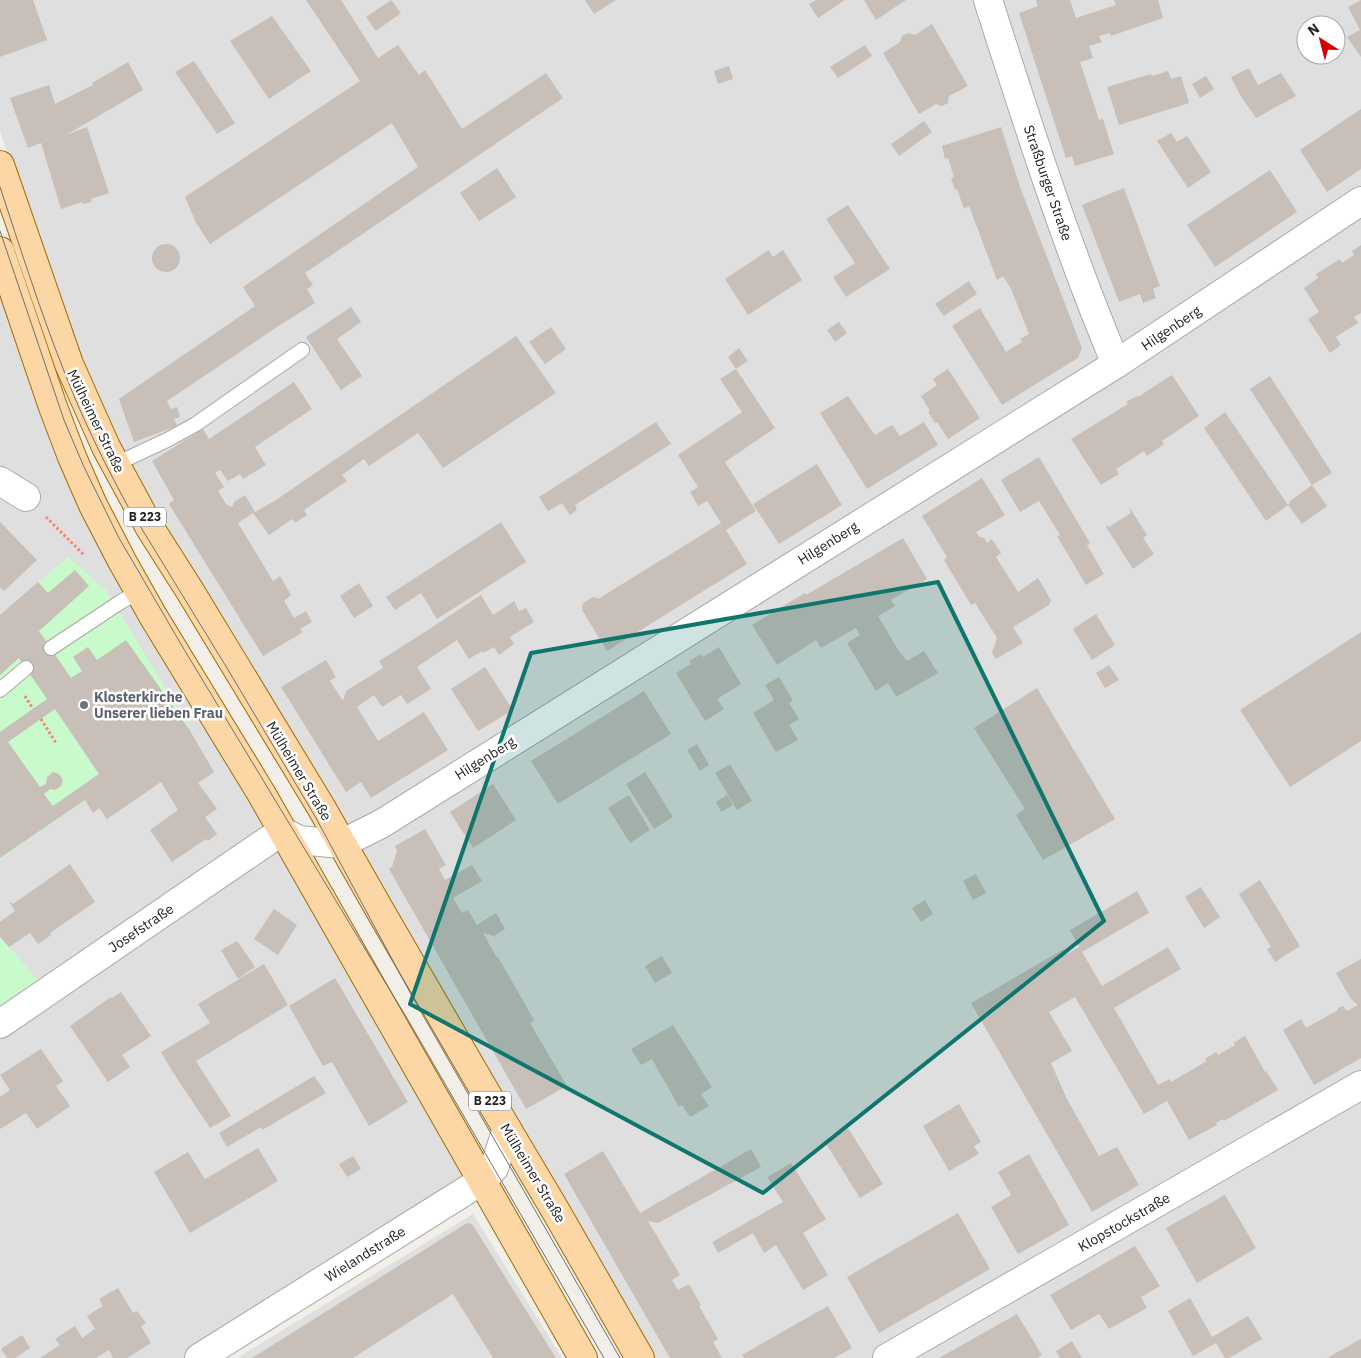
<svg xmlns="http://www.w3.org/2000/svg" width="1361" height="1358" font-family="'IBM Plex Sans',sans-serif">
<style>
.residential{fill:#e0dfdf;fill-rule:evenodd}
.park{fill:#c8facc}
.building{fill:#c7bfb8;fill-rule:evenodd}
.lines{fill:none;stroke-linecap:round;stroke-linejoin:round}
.service-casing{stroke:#a9a9a9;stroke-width:16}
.minor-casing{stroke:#a9a9a9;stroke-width:30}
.primary-casing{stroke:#a06b00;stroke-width:30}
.path{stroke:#fa8072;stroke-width:3;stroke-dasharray:2.5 2.5;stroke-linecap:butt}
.service{stroke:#fff;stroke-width:14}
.minor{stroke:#fff;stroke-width:28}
.primary{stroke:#fcd6a4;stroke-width:28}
.tram{stroke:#707070;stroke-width:1}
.marked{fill:#0f766e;fill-opacity:0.2;stroke:#0f766e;stroke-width:4;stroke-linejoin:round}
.worship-dot{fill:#6b7280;stroke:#fff;stroke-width:2}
.labels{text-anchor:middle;stroke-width:5;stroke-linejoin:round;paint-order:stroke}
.shield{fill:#fff;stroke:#646464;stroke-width:1}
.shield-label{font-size:12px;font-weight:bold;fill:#222}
.street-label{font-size:14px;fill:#222;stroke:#fff}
.worship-label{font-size:14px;font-weight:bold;fill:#5b616d;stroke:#fff;text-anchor:start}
</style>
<rect width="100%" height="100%" fill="#f2efe9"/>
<g class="residential">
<path d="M0,0H1361V1358H628L106,447L0,131ZM1306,25H1336V55H1306Z"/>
<path d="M0,251L72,457L483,1180L199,1358H0Z"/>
<path d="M473,1214L562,1358H237Z"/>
</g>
<g class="park">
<path d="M68,557L106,590L190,729L0,859V615Z"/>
<path d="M0,937L40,982L0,1007Z"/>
</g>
<g class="building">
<path d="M0,0H33L47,40L0,57Z"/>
<path d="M306,0H341L378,58L398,45L419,75L425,70L462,129L546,73L563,98L305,273L313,285L307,289L315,303L280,325L167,401L171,409L177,407L180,417L174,419L177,426L134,442L119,399L255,306L243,287L418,167L392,123L210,244L196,223L185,197L360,81Z"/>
<path d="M391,0L401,13L376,31L366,17Z"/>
<path d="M585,0H616L594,14Z"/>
<path d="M816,0H845L818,18L809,4Z"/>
<path d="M864,0H906L876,20Z"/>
<path d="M1036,0H1070L1076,18L1116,5L1114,0H1158L1163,18L1111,36L1110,33L1099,36L1102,42L1089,46L1093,58L1080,62L1099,120L1103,119L1114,154L1075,166L1072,156L1066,158L1019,13L1038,6Z"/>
<path d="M1361,0V57L1347,37L1360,30L1348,7Z"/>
<path d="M272,16L311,71L269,99L230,41Z"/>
<path d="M932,24L968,86L949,96L948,103L942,106L936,104L919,114L883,53L900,42L902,36L908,33L915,35Z"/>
<path d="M865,45L872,56L838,78L830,67Z"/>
<path d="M194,61L235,123L217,134L175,72Z"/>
<path d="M128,62L143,90L66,135L87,127L109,193L91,199L92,202L83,204L82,202L61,209L41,143L28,148L10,98L49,85L55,104L93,85L92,83Z"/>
<path d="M729,66L733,79L718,84L714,71Z"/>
<path d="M1249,68L1258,85L1281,73L1296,96L1256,118L1240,95L1231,77Z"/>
<path d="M1168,71L1171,79L1181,76L1189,103L1119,125L1107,87L1151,74L1152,76Z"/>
<path d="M1206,76L1214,89L1200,98L1192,84Z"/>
<path d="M1361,109V169L1327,192L1300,150Z"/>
<path d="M924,121L932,132L899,156L891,144Z"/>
<path d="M1001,127L1020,187L1082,348L1078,358L1002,405L952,326L980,308L1006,352L1022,342L1020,339L1029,334L1011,289L1003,276L997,280L969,206L964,209L957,189L955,190L951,178L954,177L948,158L945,159L942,146Z"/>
<path d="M1171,133L1177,142L1187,136L1211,172L1188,188L1157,141Z"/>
<path d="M497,168L516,197L479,221L460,193Z"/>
<path d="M1270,170L1297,212L1215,267L1187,225Z"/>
<path d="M1124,188L1160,286L1153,289L1156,298L1143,303L1140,294L1119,302L1082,205Z"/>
<path d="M848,205L890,269L846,297L833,277L855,263L826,219Z"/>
<circle cx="166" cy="258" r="14"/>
<path d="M1361,245V313L1354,317L1358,323L1336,337L1341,345L1330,353L1308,319L1319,312L1304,288L1318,278L1316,274L1340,259L1342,263L1354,255L1352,251Z"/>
<path d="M769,250L773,257L783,250L802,280L748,315L725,279Z"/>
<path d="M969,281L977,294L944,316L935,304Z"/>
<path d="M351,307L361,322L337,339L362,376L341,390L306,337Z"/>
<path d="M839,322L847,333L835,342L827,330Z"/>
<path d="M551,327L566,349L545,364L529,342Z"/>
<path d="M516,336L556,393L443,468L418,433L369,466L364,459L342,475L347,481L304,510L307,515L295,523L292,519L269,535L253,513L238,523L273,581L280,576L291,595L284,601L294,618L306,611L312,622L300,629L303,632L263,656L169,504L174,500L152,461L203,429L209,439L294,382L312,409L255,447L266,465L243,479L240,474L228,481L220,470L215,473L224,487L218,491L226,504L232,507L234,502L245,495L255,512L276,500Z"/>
<path d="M739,348L748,361L736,369L728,357Z"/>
<path d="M736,369L775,428L725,462L756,511L726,530L747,564L607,651L582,610L583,609L582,607L583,603L593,597L597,598L598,599L721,523L707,501L698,506L690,492L698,487L678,455L742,412L720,379Z"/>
<path d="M948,369L980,418L948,439L937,422L935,423L928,412L930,411L921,396L937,385L933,379Z"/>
<path d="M1172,375L1199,416L1162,441L1164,444L1147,456L1144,451L1116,469L1119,474L1101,485L1071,439L1128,404L1126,402L1137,396L1138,397Z"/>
<path d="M1270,376L1332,473L1312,485L1327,506L1302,524L1288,505L1290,503L1289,502L1312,485L1250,389Z"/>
<path d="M848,396L875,435L892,425L900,436L924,422L938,445L867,489L820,413Z"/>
<path d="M1225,412L1288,505L1266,521L1204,428Z"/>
<path d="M656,422L671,444L575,505L577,510L570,515L562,503L548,511L539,497Z"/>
<path d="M1039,457L1090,543L1087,545L1104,574L1086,585L1057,536L1060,535L1039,501L1020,512L1001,480Z"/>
<path d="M817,464L842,505L779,544L753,504Z"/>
<path d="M982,478L1005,515L976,532L979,537L984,538L987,543L992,539L1001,553L996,557L1018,592L1038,578L1051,600L1049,605L1013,627L1023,643L996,659L992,653L997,638L975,603L971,605L944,560L947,557L922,516Z"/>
<path d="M1129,508H1130L1147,535L1143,538L1154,554L1133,569L1106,527L1107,525L1109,527L1131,513Z"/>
<path d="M0,522L37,560L4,591L0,587Z"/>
<path d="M501,522L526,562L437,619L421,593L395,610L386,597Z"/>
<path d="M903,538L927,579L891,600L895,606L878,616L900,653H901L907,661L924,651L938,673L896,697L888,683L876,691L847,643L860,635L856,628L821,648L816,640L777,665L752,625L793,600L805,593L806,595Z"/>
<path d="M75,570L89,586L39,631L71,678L82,671L73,657L88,647L97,660L126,640L189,729L214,772L198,783L217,809L205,817L217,834L208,841L206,839L172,862L150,830L178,810L161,782L107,819L99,808L93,813L85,800L0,858V732L47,699L19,658L0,675V615L38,582L48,593ZM55,709L99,774L53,806L44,794L50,789L55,790L61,786L63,780L59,774L53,772L47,777L46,784L40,787L8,742Z"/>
<path d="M359,583L373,606L354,618L340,596Z"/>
<path d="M481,595L493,615L514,601L519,611L526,608L534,622L510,637L514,644L499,655L494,647L483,653L482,651L469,659L457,640L417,667L431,689L407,704L401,695L382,707L374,695L357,707L378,741L424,712L448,750L371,798L361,782L346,792L281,687L326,660L336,677L330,681L343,701L346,691L383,668L379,661L425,632Z"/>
<path d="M1096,614L1115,645L1092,660L1073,629Z"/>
<path d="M1361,632V741L1290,787L1240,710Z"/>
<path d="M719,647L741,684L717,699L724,709L705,721L676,673L691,664L689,661L701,654L703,657Z"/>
<path d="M1109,665L1119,680L1105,688L1096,673Z"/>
<path d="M485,667L513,710L478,731L451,689Z"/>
<path d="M779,677L793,701L789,703L799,719L789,725L798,740L776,752L753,713L774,700L765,685Z"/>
<path d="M1037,688L1115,819L1043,860L1016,815L1025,809L974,728Z"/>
<path d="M644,691L671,734L558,804L531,761Z"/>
<path d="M697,744L709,765L700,771L687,750Z"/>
<path d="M730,764L752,801L737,810L715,773Z"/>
<path d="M645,772L673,817L654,829L626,784Z"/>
<path d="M493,784L516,820L473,848L450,812Z"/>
<path d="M629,795L650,830L630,843L608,808Z"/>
<path d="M727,795L733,805L721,812L716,802Z"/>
<path d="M425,829L446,865L439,869L445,880L472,865L482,881L453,898L462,913L468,910L477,925L496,913L505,929L494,936L483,933L497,958L498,957L534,1020L530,1023L567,1086L526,1109L389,869L392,867L397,851L395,846Z"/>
<path d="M70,864L95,902L50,933L51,935L38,944L30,933L9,947L0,937V922L15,911L10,903L11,902L13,904Z"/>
<path d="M976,874L986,893L973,900L963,881Z"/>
<path d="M1260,880L1300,946L1275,962L1267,949L1271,947L1239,894Z"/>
<path d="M1201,887L1220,917L1204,928L1185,897Z"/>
<path d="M1137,891L1149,913L1082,952L1102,986L1168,947L1181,969L1114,1008L1158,1085L1170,1079L1171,1082L1207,1061L1205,1059L1216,1052L1218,1055L1235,1045L1233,1043L1245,1036L1265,1072L1266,1071L1278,1090L1224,1121L1223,1119L1216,1123L1217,1125L1189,1140L1167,1101L1144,1114L1075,997L1049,1012L1072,1051L1051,1063L1067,1099L1099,1156L1117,1147L1139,1185L1092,1212L971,1003L1064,949L1067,954L1079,947L1070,930Z"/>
<path d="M925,900L933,914L921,922L912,908Z"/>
<path d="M274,909L297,925L278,955L254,939Z"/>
<path d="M237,941L255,967L238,979L221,950Z"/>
<path d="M662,956L672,973L655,983L645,966Z"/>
<path d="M1361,959V1058L1314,1085L1283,1030L1301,1019L1306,1028L1338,1010V1008L1343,1006L1347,1011L1358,1005L1351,999L1336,973Z"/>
<path d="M264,964L288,1005L196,1061L231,1116L210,1128L174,1074L161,1052L210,1023L198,1004Z"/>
<path d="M335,978L408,1102L369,1126L332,1062L323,1066L289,1006Z"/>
<path d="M121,992L151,1036L122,1055L130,1067L108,1082L70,1026L111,997L112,998Z"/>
<path d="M673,1025L712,1087L701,1094L709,1106L690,1117L682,1105L679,1107L652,1059L641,1065L631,1049Z"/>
<path d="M41,1049L63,1081L56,1086L70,1106L37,1129L26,1113L0,1129V1097L10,1090L0,1075Z"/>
<path d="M314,1076L326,1093L262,1130L261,1127L227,1147L219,1133Z"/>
<path d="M959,1104L981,1142L974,1146L979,1154L949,1171L923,1126Z"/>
<path d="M848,1128L883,1184L860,1198L825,1142Z"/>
<path d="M258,1148L278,1181L190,1233L154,1172L188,1152L205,1179Z"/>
<path d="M751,1149L761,1167L658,1223L648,1221L680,1275L672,1280L678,1290L689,1284L701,1305L699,1306L718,1339L713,1342L722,1358H670L564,1174L603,1151L640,1213Z"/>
<path d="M1029,1154L1069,1225L1018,1254L991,1207L1011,1195L998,1172Z"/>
<path d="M353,1156L361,1169L347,1177L339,1164Z"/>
<path d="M791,1163L826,1219L803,1233L828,1275L803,1290L776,1245L764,1253L753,1233L718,1253L712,1242L783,1202L767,1177Z"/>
<path d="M1225,1195L1256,1248L1197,1283L1166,1228Z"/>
<path d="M958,1213L990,1269L879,1333L847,1277Z"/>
<path d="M467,1223L472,1224L556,1358H493L453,1294L353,1358H252Z"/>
<path d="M1135,1246L1160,1286L1141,1297L1147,1308L1109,1329L1099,1314L1071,1330L1050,1295Z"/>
<path d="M118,1288L133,1313L137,1311L146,1323L141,1326L151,1343L127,1358H113L109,1350L96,1358H40L60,1345L55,1339L75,1326L82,1338L95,1329L87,1316L103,1306L99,1299Z"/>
<path d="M1190,1298L1212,1337L1248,1316L1262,1339L1229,1358H1225L1216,1343L1193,1356L1168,1311Z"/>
<path d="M828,1306L852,1348L834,1358H744L742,1355Z"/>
<path d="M1017,1314L1042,1355L1037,1358H939Z"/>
<path d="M22,1335L30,1348L15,1358H7L1,1349Z"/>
<path d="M1361,1339V1358H1327Z"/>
<path d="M1072,1341L1082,1358H1060L1056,1351Z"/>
</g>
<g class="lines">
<defs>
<g id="service">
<path d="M116,464L169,439L196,424L302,350"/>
<path d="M51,648L122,601L139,592"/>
<path d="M0,690L26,668"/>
</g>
<g id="minor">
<path d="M988,0C1027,122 1066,245 1116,364"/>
<path d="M0,481L26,497"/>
<path d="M0,1024L282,831L299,840L341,844L381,824L1116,364L1361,201"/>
<path d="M199,1358L483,1180L494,1168L507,1129"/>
<path d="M887,1358L1361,1085"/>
</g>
<g id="primary">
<path d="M0,165L69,364L106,447L150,528L190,591L321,807L382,914L507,1129L554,1208L640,1358"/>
<path d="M0,251L53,407L72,457L93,505L122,561L153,616L261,793L583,1358"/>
</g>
</defs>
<use href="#service" class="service-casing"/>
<use href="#minor" class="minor-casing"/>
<use href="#primary" class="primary-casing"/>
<g class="path">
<path d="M46,517L84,555"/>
<path d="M25,696L33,709"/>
<path d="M41,719L56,743"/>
</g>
<use href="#service" class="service"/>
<use href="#minor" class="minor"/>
<use href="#primary" class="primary"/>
<g class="tram">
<path d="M0,187C21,250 41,314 66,376C83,420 104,462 126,503L230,673L316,818L413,998L620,1358"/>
<path d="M0,231L64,420L84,467L119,538L185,651L408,1020L604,1358"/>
</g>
</g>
<path class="marked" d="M938,582L1104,921L763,1193L410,1004L531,653Z"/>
<circle class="worship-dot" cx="84" cy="705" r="5"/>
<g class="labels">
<g class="shield">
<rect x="124" y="507.5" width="42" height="19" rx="4"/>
<rect x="469" y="1091.5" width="42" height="19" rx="4"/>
</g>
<g class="shield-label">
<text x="145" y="521">B 223</text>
<text x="490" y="1105">B 223</text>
</g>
<g class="street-label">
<text transform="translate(1048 183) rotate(71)" y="5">Straßburger Straße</text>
<text transform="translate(1171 328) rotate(-34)" y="5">Hilgenberg</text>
<text transform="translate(96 421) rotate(64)" y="5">Mülheimer Straße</text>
<text transform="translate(828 543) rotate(-32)" y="5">Hilgenberg</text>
<text transform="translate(485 758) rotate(-32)" y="5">Hilgenberg</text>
<text transform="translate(299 771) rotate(59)" y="5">Mülheimer Straße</text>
<text transform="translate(141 928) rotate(-34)" y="5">Josefstraße</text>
<text transform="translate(533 1173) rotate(59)" y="5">Mülheimer Straße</text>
<text transform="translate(1124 1222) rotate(-30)" y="5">Klopstockstraße</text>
<text transform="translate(365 1254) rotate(-32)" y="5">Wielandstraße</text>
</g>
<g class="worship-label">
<text x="94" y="702">Klosterkirche<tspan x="94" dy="16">Unserer lieben Frau</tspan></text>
</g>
</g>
<g transform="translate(1321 40) rotate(324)"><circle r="24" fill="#ffffff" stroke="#a7a7a7"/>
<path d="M0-4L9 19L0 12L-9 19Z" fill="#d40000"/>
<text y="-8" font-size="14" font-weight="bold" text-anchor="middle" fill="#222222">N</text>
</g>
</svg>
